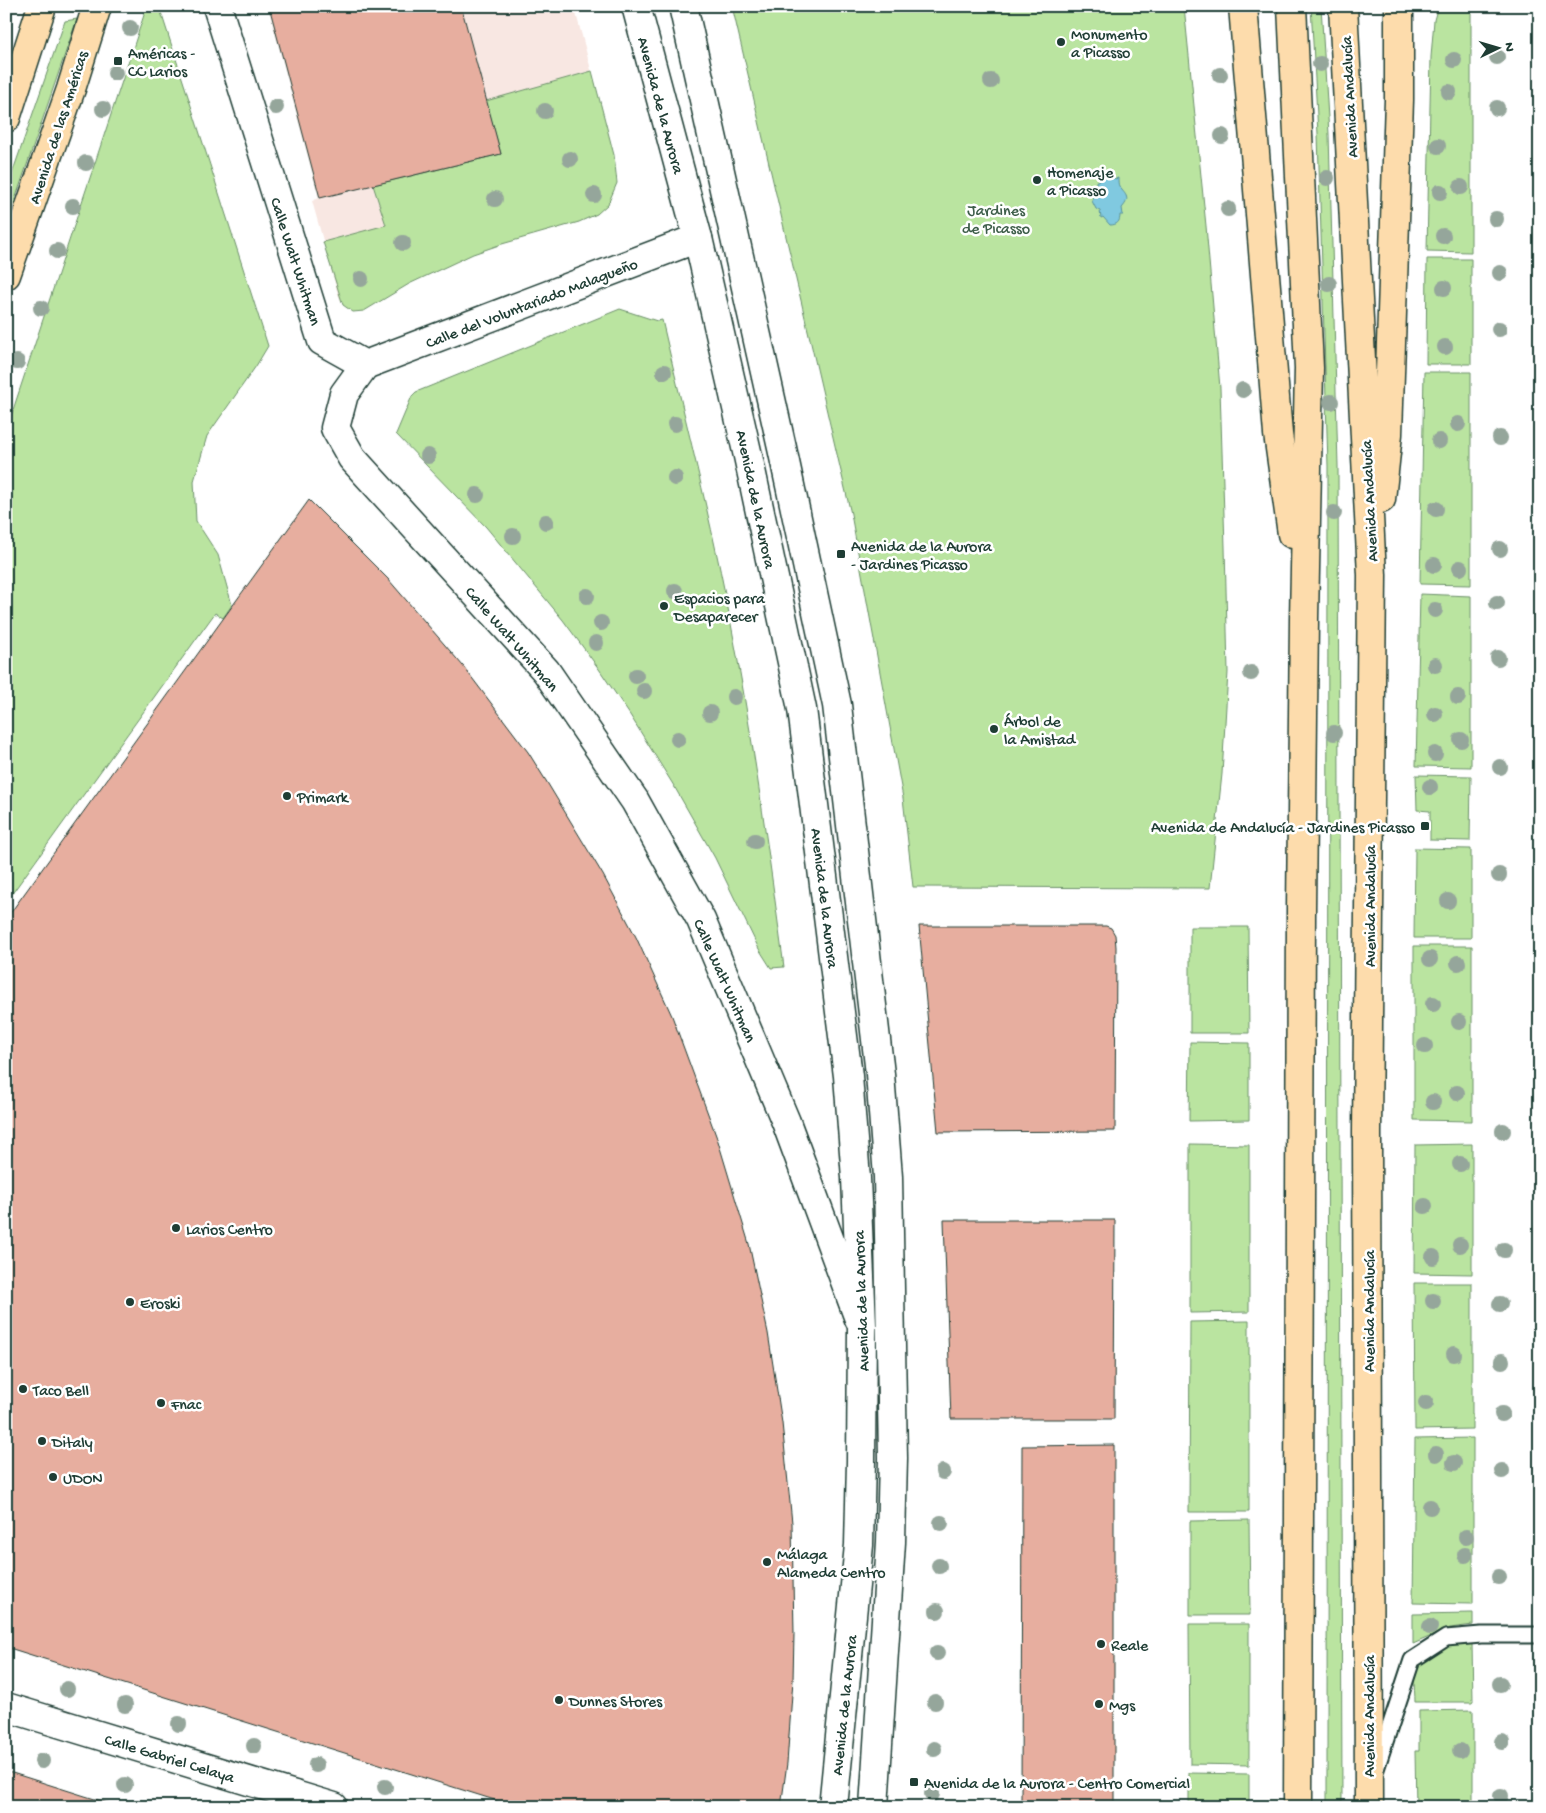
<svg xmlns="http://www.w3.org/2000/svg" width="1546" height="1813" font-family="'Gochi Hand',sans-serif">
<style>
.built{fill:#f8e7e2}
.green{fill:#bae4a0;stroke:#6c906a}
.water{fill:#80c9e0;stroke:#59919b}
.building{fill:#e7ae9f;stroke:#1f3d34}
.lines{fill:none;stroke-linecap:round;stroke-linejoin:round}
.service-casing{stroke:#1f3d34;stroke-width:19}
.minor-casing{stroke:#1f3d34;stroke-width:31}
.secondary-casing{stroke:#1f3d34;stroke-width:31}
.primary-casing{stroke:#1f3d34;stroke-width:31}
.service{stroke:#fff;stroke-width:15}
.minor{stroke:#fff;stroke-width:28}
.secondary{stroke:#fff;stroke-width:28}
.primary{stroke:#fddcac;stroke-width:28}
.tree{fill:#95a69b}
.poi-dot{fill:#1f3d34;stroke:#fff;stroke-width:2}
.labels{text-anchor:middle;stroke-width:5;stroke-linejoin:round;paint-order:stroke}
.poi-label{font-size:16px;fill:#1f3d34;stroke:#fff;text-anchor:start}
.street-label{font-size:16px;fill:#1f3d34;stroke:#fff}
.park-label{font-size:16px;fill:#3e5e4a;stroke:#fff}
</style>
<rect width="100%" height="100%" fill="#fff"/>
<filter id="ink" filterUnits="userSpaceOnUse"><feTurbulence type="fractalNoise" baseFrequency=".02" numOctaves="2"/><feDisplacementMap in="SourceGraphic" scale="10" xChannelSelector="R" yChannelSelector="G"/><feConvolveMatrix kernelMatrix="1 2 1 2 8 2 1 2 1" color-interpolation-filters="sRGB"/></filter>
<g filter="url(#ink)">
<path class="built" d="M268,6H574L614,156L617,183L608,204L597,214L579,222L502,244L473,254L409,284L364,311L353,312L347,308L343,305L338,294L312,201L319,198Z"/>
<g class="green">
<path d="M147,6H159L268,346L256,366L207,436L194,481L196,521L218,555L232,605L223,618L215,613L6,902V431Z"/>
<path d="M732,6H1184L1206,226L1220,388L1225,547L1228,672L1222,774L1210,888L913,887L903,798L851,514Z"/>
<path d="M1311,6H1321L1329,134L1338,466L1342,1807H1327L1328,466L1318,134Z"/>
<path d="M1438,6H1471V252L1427,251L1431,57L1434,20Z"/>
<path d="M77,19L6,226V191L65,21Z"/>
<path d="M592,71L614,155L617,183L608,204L597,214L579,222L502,244L473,254L409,284L364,311L353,312L343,305L323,242L386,225L373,185L501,154L486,101Z"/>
<path d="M1427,259H1471V364H1426Z"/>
<path d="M620,309L657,321L662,320C688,432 717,543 737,656C756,759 770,863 784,967L771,968L759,949L715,858L674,786L630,715L599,669L563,620L486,527L396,434L412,396L416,392Z"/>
<path d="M1424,372H1471V585L1420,584Z"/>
<path d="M1420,594L1471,596V767L1416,766Z"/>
<path d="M1416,775L1471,776L1470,841L1430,840V811L1417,810Z"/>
<path d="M1415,848L1471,849V938H1414Z"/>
<path d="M1190,927H1248L1249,1033H1190Z"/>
<path d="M1414,946H1472V1121L1414,1120Z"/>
<path d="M1190,1042L1249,1043V1120L1189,1121Z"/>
<path d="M1190,1144L1249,1145V1312L1190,1313Z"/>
<path d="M1472,1144V1274L1414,1273L1415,1145Z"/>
<path d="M1414,1283H1472V1429L1415,1430Z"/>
<path d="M1249,1321V1512H1189L1190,1322Z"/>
<path d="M1473,1438V1604L1413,1603L1415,1439Z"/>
<path d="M1249,1520L1250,1615H1190V1521Z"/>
<path d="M1473,1613V1625L1450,1628L1413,1644V1614Z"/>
<path d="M1189,1624H1249V1765L1190,1764Z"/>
<path d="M1458,1643H1472L1473,1702H1415C1415,1695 1414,1686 1414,1678C1416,1659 1443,1648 1458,1643Z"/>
<path d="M1473,1710V1807H1416L1415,1751H1419V1711Z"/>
<path d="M1189,1773L1249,1774V1807H1189Z"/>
</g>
<path class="water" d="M1106,171L1109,172L1115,179L1118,178C1118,181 1118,184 1119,186C1124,194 1132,197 1122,208L1123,215H1120C1120,222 1117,225 1110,225L1103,217L1101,218L1100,211L1096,209L1092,201L1093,196L1097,190L1096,181H1098L1100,176Z"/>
<g class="building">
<path d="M269,6H461L501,154L320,198Z"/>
<path d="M309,500L388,579L463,666L528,752L548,784L603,875L636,937L672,1016L718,1141L749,1244L768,1333L782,1423L792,1523L794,1634L793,1680L787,1763L781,1807H517L6,1647V919Z"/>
<path d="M919,926H1106L1111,928L1115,935L1116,947L1115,1131L938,1132Z"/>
<path d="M944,1220H1115L1114,1419H951Z"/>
<path d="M1114,1445V1807H1021L1022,1446Z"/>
<path d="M6,1771L85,1796L121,1807H6Z"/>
</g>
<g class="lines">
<defs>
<path id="service" d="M1376,1769L1412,1660L1446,1638L1481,1635H1540"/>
<g id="minor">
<path d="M217,6L322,341L365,365"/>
<path d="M365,365L344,394L335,428L352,458L546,671L635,801L701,920L786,1122L859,1319"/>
<path d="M365,365L698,238"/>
<path d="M6,1707L334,1807"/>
</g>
<g id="secondary">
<path d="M636,6L698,238L748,456L802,709L848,1076L856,1178L862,1326L861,1462L859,1545L833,1807"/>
<path d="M683,6L782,448L837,705L880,1074L888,1177L893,1458L891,1542L874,1807"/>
</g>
<g id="primary">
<path d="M1243,6L1278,434L1292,534"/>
<path d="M1292,6L1309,368L1304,619L1301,911L1298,1807"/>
<path d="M1343,6L1372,575L1367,1133L1369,1807"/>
<path d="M6,118L42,6"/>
<path d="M6,275L71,89L97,6"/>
<path d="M1381,499L1388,434L1399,100V6"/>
</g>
</defs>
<use href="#service" class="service-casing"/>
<use href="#minor" class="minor-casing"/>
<use href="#secondary" class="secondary-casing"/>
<use href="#primary" class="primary-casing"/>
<use href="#service" class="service"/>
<use href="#minor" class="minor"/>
<use href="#secondary" class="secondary"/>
<use href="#primary" class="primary"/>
</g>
<g class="tree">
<circle cx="130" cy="28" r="8"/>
<circle cx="1497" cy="57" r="8"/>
<circle cx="1454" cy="60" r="8"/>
<circle cx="1320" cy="64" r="8"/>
<circle cx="115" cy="73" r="8"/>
<circle cx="1220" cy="75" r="8"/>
<circle cx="991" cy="81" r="8"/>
<circle cx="1449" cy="92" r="8"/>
<circle cx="276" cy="107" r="8"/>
<circle cx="1497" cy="108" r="8"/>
<circle cx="103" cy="109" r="8"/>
<circle cx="545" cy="111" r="8"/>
<circle cx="1222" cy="136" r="8"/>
<circle cx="1438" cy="146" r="8"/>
<circle cx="570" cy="159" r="8"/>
<circle cx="86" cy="163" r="8"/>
<circle cx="1327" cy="178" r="8"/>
<circle cx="1461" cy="187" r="8"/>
<circle cx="1440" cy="192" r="8"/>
<circle cx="594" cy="195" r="8"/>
<circle cx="495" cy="199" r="8"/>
<circle cx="73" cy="206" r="8"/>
<circle cx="1228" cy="209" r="8"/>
<circle cx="1496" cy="219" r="8"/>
<circle cx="1443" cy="236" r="8"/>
<circle cx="403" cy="243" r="8"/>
<circle cx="57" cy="251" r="8"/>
<circle cx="1500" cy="273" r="8"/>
<circle cx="361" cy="279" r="8"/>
<circle cx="1329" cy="284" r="8"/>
<circle cx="1444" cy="288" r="8"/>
<circle cx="41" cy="308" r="8"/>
<circle cx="1499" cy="329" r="8"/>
<circle cx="1445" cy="347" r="8"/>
<circle cx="17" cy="362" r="8"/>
<circle cx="664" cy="372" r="8"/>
<circle cx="1243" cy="390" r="8"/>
<circle cx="1331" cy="402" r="8"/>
<circle cx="675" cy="424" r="8"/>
<circle cx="1458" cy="424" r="8"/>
<circle cx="1500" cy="438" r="8"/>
<circle cx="1439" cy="441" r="8"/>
<circle cx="428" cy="456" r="8"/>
<circle cx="675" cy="478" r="8"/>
<circle cx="477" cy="495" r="8"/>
<circle cx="1436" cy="509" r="8"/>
<circle cx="1334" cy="513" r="8"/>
<circle cx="546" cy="522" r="8"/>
<circle cx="513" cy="536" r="8"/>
<circle cx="1500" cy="549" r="8"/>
<circle cx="1434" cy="565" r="8"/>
<circle cx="1460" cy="568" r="8"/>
<circle cx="675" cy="591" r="8"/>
<circle cx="587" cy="596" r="8"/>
<circle cx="1497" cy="603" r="8"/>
<circle cx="1435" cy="610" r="8"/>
<circle cx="601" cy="623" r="8"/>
<circle cx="596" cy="643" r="8"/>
<circle cx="1498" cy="658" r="8"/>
<circle cx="1435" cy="665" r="8"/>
<circle cx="1251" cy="673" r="8"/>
<circle cx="636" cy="676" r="8"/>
<circle cx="644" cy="691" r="8"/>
<circle cx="734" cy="697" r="8"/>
<circle cx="1458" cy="697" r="8"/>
<circle cx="710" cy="713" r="8"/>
<circle cx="1435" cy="714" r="8"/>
<circle cx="1334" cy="733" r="8"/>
<circle cx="678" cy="739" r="8"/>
<circle cx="1461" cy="740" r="8"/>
<circle cx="1435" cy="754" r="8"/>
<circle cx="1500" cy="767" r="8"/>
<circle cx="1430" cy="787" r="8"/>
<circle cx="755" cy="841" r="8"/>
<circle cx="1499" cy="875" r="8"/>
<circle cx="1448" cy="901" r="8"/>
<circle cx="1430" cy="959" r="8"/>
<circle cx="1458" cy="963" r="8"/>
<circle cx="1433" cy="1004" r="8"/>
<circle cx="1459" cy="1022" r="8"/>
<circle cx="1425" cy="1046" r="8"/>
<circle cx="1457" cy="1093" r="8"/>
<circle cx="1433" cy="1102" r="8"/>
<circle cx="1503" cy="1131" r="8"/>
<circle cx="1460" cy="1164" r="8"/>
<circle cx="1425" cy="1206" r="8"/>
<circle cx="1460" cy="1245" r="8"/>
<circle cx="1504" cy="1250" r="8"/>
<circle cx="1433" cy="1257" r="8"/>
<circle cx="1433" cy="1301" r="8"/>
<circle cx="1500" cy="1304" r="8"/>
<circle cx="1454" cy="1354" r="8"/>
<circle cx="1502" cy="1361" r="8"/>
<circle cx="1426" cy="1403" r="8"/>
<circle cx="1502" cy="1414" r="8"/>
<circle cx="1436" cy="1454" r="8"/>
<circle cx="1454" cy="1463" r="8"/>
<circle cx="1502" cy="1471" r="8"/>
<circle cx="943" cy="1472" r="8"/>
<circle cx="1430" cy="1507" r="8"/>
<circle cx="941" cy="1523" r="8"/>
<circle cx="1466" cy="1537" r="8"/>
<circle cx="1465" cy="1555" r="8"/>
<circle cx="939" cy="1566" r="8"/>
<circle cx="1499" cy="1577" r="8"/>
<circle cx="937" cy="1611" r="8"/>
<circle cx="1430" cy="1627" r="8"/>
<circle cx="937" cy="1653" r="8"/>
<circle cx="1500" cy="1684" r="8"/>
<circle cx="67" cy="1689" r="8"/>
<circle cx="935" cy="1702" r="8"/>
<circle cx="125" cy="1705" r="8"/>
<circle cx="179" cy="1724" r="8"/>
<circle cx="1502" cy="1742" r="8"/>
<circle cx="254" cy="1746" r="8"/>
<circle cx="934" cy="1749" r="8"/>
<circle cx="1460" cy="1751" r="8"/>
<circle cx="42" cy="1761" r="8"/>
<circle cx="316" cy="1765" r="8"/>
<circle cx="125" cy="1785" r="8"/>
<circle cx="385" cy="1787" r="8"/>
<circle cx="932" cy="1794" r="8"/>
<circle cx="1501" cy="1796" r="8"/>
</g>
</g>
<g class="poi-dot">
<circle cx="1061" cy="42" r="5"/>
<rect x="113" y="56" width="10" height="10" rx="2.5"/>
<circle cx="1037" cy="180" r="5"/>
<rect x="836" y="549" width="10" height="10" rx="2.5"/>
<circle cx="664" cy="606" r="5"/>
<circle cx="994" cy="729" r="5"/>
<circle cx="287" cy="796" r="5"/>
<rect x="1420" y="821" width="10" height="10" rx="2.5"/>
<circle cx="176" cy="1228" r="5"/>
<circle cx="130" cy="1302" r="5"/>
<circle cx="23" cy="1389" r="5"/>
<circle cx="161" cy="1403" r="5"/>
<circle cx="42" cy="1441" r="5"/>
<circle cx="53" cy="1477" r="5"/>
<circle cx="767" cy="1562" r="5"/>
<circle cx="1101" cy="1644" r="5"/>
<circle cx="559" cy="1700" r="5"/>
<circle cx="1099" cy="1704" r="5"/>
<rect x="909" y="1777" width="10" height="10" rx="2.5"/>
</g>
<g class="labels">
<g class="poi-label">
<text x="1071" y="39">Monumento<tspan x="1071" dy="18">a Picasso</tspan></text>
<text x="128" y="58">Américas -<tspan x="128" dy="18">CC Larios</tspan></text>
<text x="1047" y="177">Homenaje<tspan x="1047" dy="18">a Picasso</tspan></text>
<text x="851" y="551">Avenida de la Aurora<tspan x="851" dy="18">- Jardines Picasso</tspan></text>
<text x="674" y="603">Espacios para<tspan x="674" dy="18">Desaparecer</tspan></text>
<text x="1004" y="726">Árbol de<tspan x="1004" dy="18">la Amistad</tspan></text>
<text x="297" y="802">Primark</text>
<text x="1415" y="832" text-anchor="end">Avenida de Andalucía - Jardines Picasso</text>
<text x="186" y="1234">Larios Centro</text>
<text x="140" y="1308">Eroski</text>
<text x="33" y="1395">Taco Bell</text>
<text x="171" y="1409">Fnac</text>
<text x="52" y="1447">Ditaly</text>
<text x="63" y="1483">UDON</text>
<text x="777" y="1559">Málaga<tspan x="777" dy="18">Alameda Centro</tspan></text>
<text x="1111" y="1650">Reale</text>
<text x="569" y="1706">Dunnes Stores</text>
<text x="1109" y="1710">Mgs</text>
<text x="924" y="1788">Avenida de la Aurora - Centro Comercial</text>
</g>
<g class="street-label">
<text transform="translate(1348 97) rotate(-93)" y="6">Avenida Andalucía</text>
<text transform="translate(662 105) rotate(75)" y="6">Avenida de la Aurora</text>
<text transform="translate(57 127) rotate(-72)" y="6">Avenida de las Américas</text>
<text transform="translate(297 261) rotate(72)" y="6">Calle Walt Whitman</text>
<text transform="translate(531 302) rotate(-21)" y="6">Calle del Voluntariado Malagueño</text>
<text transform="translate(757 499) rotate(78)" y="6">Avenida de la Aurora</text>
<text transform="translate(1368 501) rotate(-93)" y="6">Avenida Andalucía</text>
<text transform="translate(513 638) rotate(49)" y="6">Calle Walt Whitman</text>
<text transform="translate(826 898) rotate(83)" y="6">Avenida de la Aurora</text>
<text transform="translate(1369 906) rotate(-90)" y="6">Avenida Andalucía</text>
<text transform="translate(726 980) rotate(66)" y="6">Calle Walt Whitman</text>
<text transform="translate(860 1301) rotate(-92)" y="6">Avenida de la Aurora</text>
<text transform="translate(1368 1311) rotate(-90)" y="6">Avenida Andalucía</text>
<text transform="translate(843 1705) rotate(-84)" y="6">Avenida de la Aurora</text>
<text transform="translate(1368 1716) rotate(-90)" y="6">Avenida Andalucía</text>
<text transform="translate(170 1757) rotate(17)" y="6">Calle Gabriel Celaya</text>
</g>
<g class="park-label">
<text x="996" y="215">Jardines<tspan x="996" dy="18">de Picasso</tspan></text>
</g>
</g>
<rect width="1546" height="1813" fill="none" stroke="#fff" stroke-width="25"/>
<rect x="12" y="12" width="1521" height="1788" fill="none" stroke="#1f3d34" stroke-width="2" filter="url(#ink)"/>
<g transform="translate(1498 48) rotate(85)" stroke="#ffffff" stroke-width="4" paint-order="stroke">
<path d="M0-4L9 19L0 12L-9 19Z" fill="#1f3d34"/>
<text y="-8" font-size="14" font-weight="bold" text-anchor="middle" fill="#1f3d34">N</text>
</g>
</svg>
